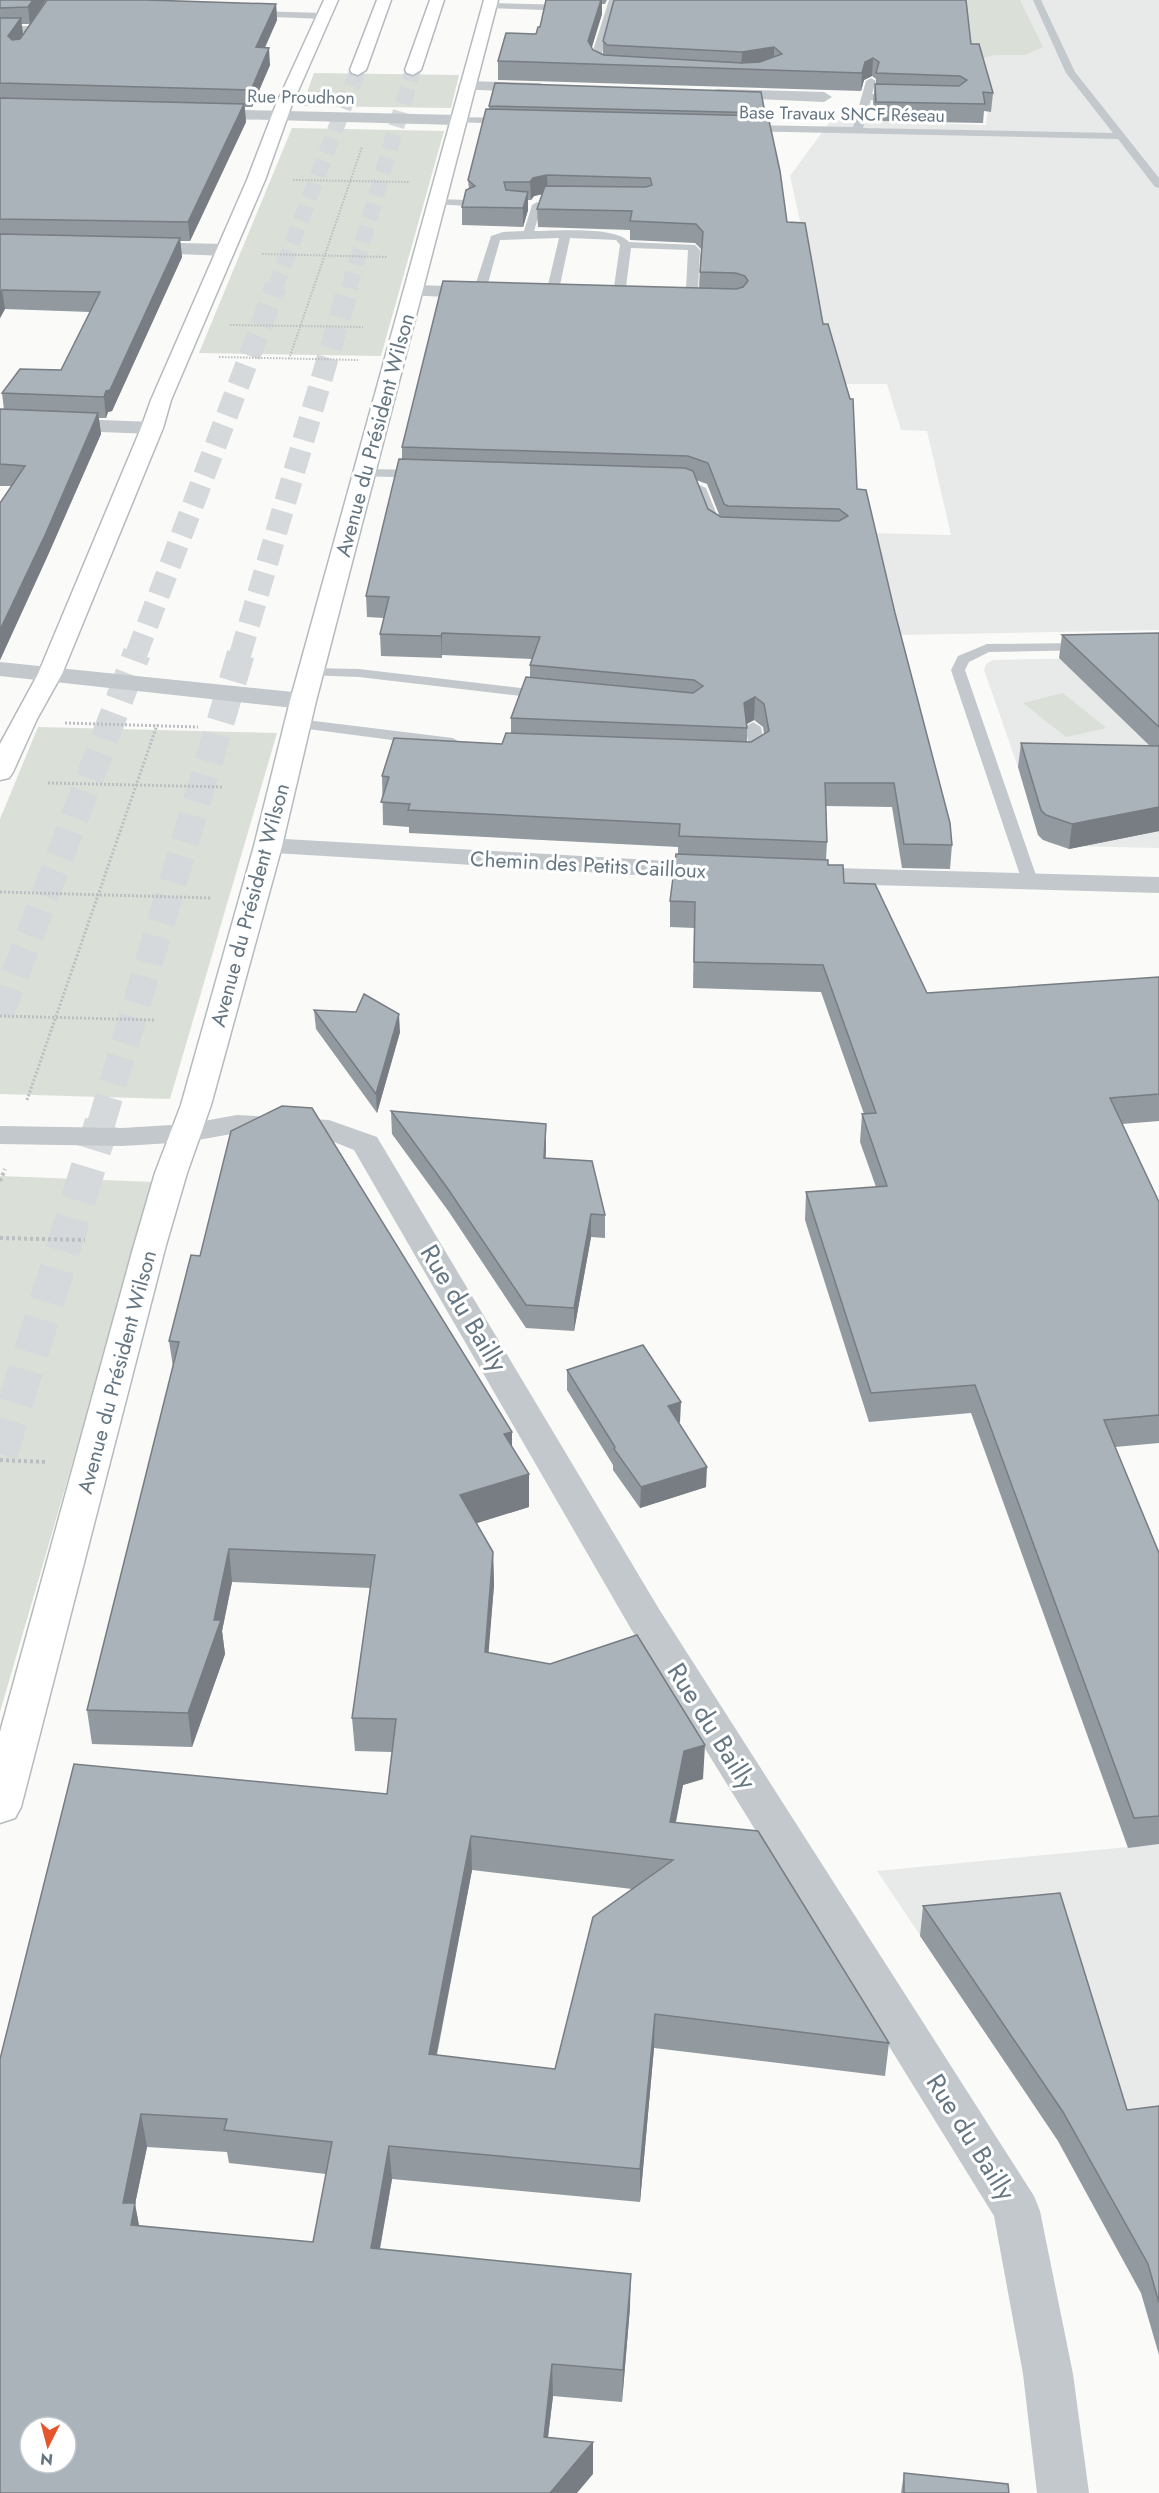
<svg xmlns="http://www.w3.org/2000/svg" width="1159" height="2493" font-family="Jost,sans-serif">
<style>
.built{fill:#e8e9e9}
.green{fill:#dadfd7}
.lines{fill:none;stroke-linecap:round;stroke-linejoin:round}
.motorway-tunnel-far3{stroke:#d5d9db;stroke-width:16;stroke-dasharray:16 8;stroke-linecap:butt}
.motorway-tunnel-far2{stroke:#d5d9db;stroke-width:22;stroke-dasharray:22 10;stroke-linecap:butt}
.motorway-tunnel-far1{stroke:#d5d9db;stroke-width:28;stroke-dasharray:28 14;stroke-linecap:butt}
.motorway-tunnel{stroke:#d5d9db;stroke-width:35;stroke-dasharray:35 18;stroke-linecap:butt}
.primary-casing{stroke:#b5babe;stroke-width:3}
.motorway-casing{stroke:#b4b9bd;stroke-width:3}
.path-far2{stroke:#bbbfc2;stroke-width:2;stroke-dasharray:1.5 1.5;stroke-linecap:butt}
.path-far1{stroke:#bbbfc2;stroke-width:3;stroke-dasharray:2 2;stroke-linecap:butt}
.path{stroke:#bbbfc2;stroke-width:4;stroke-dasharray:3 3;stroke-linecap:butt}
.service{fill:#c3c8cc;fill-rule:evenodd}
.minor{fill:#c3c8cc;fill-rule:evenodd}
.primary{fill:#fff;fill-rule:evenodd}
.motorway{fill:#fff;fill-rule:evenodd}
.wall{fill:#929a9f;fill-rule:evenodd}
.shaded-wall{fill:#777d82}
.building{fill:#aab3b9;stroke:#777d82;stroke-width:1.5;fill-rule:evenodd}
.labels{text-anchor:middle;stroke-width:6;stroke-linejoin:round;paint-order:stroke}
.far-street-label{font-size:18px;fill:#657683;stroke:#fff}
.street-label{font-size:21px;fill:#657683;stroke:#fff}
.near-street-label{font-size:26px;fill:#657683;stroke:#fff}
</style>
<rect width="100%" height="100%" fill="#fafaf8"/>
<g class="built">
<path d="M900,0H1159V630L899,635L870,533L951,535L927,431L901,430L887,384H836L790,176L831,120L986,125L989,96Z"/>
<path d="M1159,657V848L1063,846L1049,843L1038,835L1018,767L984,670L986,664L993,660Z"/>
<path d="M1159,1844V2353L1141,2293L1058,2141L877,1871Z"/>
</g>
<g class="green">
<path d="M908,0H1020L1043,47L1025,55H994L974,61Z"/>
<path d="M314,73L459,75L451,108L302,106Z"/>
<path d="M292,128L444,131L381,356L199,353Z"/>
<path d="M1063,693L1106,728H1107L1066,737L1023,703Z"/>
<path d="M38,727L277,733L170,1099L0,1094V819Z"/>
<path d="M0,1176L154,1182L0,1712Z"/>
</g>
<g class="lines">
<g class="motorway-tunnel-far3">
<path d="M275,288L358,70"/>
<path d="M349,288L413,70"/>
</g>
<g class="motorway-tunnel-far2">
<path d="M136,655L276,286"/>
<path d="M240,655L349,286"/>
</g>
<g class="motorway-tunnel-far1">
<path d="M0,1014L137,653"/>
<path d="M101,1124L241,653"/>
</g>
<path class="motorway-tunnel" d="M0,1454L102,1123"/>
<defs>
<g id="primary">
<path d="M324,0H338L291,107L265,180L171,400L163,428L62,674L37,719L13,772L9,778L0,780V744L38,674L141,428L151,400L247,180L275,107Z"/>
<path d="M484,0H498L316,701L282,846L211,1105L187,1173L166,1245L21,1807L15,1818L0,1823V1732L134,1245L155,1173L181,1105L254,846L290,701Z"/>
</g>
<g id="motorway">
<path d="M377,0H391L366,70L358,75L352,73L350,70Z"/>
<path d="M430,0H444L421,70L413,75L407,73L405,70Z"/>
</g>
</defs>
<use href="#primary" class="primary-casing"/>
<use href="#motorway" class="motorway-casing"/>
<g class="path-far2">
<path d="M293,180L409,182"/>
<path d="M262,254L387,257"/>
<path d="M230,325L363,327"/>
<path d="M219,357L358,360"/>
<path d="M289,359L362,147"/>
</g>
<g class="path-far1">
<path d="M65,723L198,727"/>
<path d="M48,783L224,787"/>
<path d="M0,892L212,898"/>
<path d="M0,1016L155,1020"/>
<path d="M27,1100L157,725"/>
</g>
<g class="path">
<path d="M0,1181L5,1169"/>
<path d="M0,1238L85,1240"/>
<path d="M0,1460L47,1462"/>
</g>
<g class="service">
<path d="M609,0H617L600,60L612,68L607,71L594,66L590,60Z"/>
<path d="M1033,0H1041L1075,72L1159,178V188L1155,187L1118,139L744,131L739,128L744,125L853,127L866,81L871,78L876,81L872,94L901,95L906,98L901,101L871,100L863,128L1113,133L1066,73Z"/>
<path d="M489,3L570,5L574,8L570,11L486,8V4Z"/>
<path d="M252,11L324,13L328,16L324,19L249,16V12Z"/>
<path d="M0,26H33L38,29L33,32H0Z"/>
<path d="M457,117L511,118L516,121L511,124L454,122L452,120Z"/>
<path d="M436,199L468,200L473,203L468,206L432,204L431,202Z"/>
<path d="M537,202L542,205L534,231C556,231 616,226 629,242L695,245L700,250L698,289L692,292L686,289L688,250L631,248L626,287L620,290L614,287L620,245L616,240L570,238L560,285L558,287H550L548,285L559,238L500,240L488,283L486,285H478L476,283L491,236L503,232L524,231L532,205Z"/>
<path d="M365,469L422,470L428,474L422,478L360,476L359,473L360,470Z"/>
<path d="M687,479L706,488L722,527L727,531L725,534L720,535L711,532L694,490L669,486L668,483L674,479Z"/>
<path d="M1087,643L1092,644L1094,647L1092,650L989,652L969,662L965,670L1038,881L1030,886L1022,881L951,670L958,656L987,644Z"/>
<path d="M311,668L359,669L547,691L554,695L547,699L359,677L306,675L304,672Z"/>
<path d="M298,719L453,738L461,743L453,748L293,727L290,724L293,721Z"/>
<path d="M753,722L761,727L766,752L749,763L741,758L750,750L745,727Z"/>
</g>
<g class="minor">
<path d="M466,81L540,83L548,88L540,93L460,89L458,86L460,83Z"/>
<path d="M717,89L824,92L832,97L824,102L711,97L709,94L711,91Z"/>
<path d="M201,109L457,115L465,120L457,125L195,118L193,114Z"/>
<path d="M135,242L226,244L233,246L235,250L233,254L226,256L128,252L126,248L128,244Z"/>
<path d="M413,285L486,287L493,289L496,293L493,297L486,299L406,295L403,291L406,287Z"/>
<path d="M0,416L152,422L159,424L163,428L159,432L152,434L0,428Z"/>
<path d="M0,662L303,693L312,696L316,701L312,706L303,709L0,676Z"/>
<path d="M268,838L719,864L729,866L733,872L729,878L719,880L258,852L254,846L258,840Z"/>
<path d="M798,867L1159,877V893L798,883L788,881L784,875L788,869Z"/>
<path d="M237,1115L329,1120L377,1137L659,1609L1034,2196L1040,2211L1073,2374L1089,2493H1037L1023,2374L994,2216L631,1629L354,1150L324,1138L237,1133L187,1142L122,1146L0,1144V1126L122,1128L187,1124Z"/>
</g>
<use href="#primary" class="primary"/>
<use href="#motorway" class="motorway"/>
</g>
<g class="wall">
<path d="M0,0H46L30,24H21L23,34L19,39L47,0H173L171,1L276,4L277,20L265,48L270,65L252,107H245L246,122L190,241H180L182,257L112,411L108,412L106,418H99L101,434L48,555L0,660V503L11,486H0V409L4,410L2,393L61,370L90,312L5,309L0,318Z"/>
<path d="M546,0H607L605,4H602V14L592,47L593,50L603,54V41L971,44L993,93L991,112L984,111L983,123L875,121L873,102L875,84H876V79L872,76L864,80L861,91L498,80V61L536,34L540,27Z"/>
<path d="M489,106L765,113L787,222L823,324L857,489L895,613L952,845L950,869L902,868L892,807L826,806L827,842L826,860L828,865L844,883L927,993L1159,977V1121L1122,1124L1159,1202V1443L1115,1447L1159,1553V1844L1128,1848L971,1413L869,1422L805,1220L806,1192L876,1187L860,1142L862,1114H864L821,992L693,988L694,928L670,927V901L678,854V847L409,833V827L383,825L382,776L502,744L511,733V718L530,677V665L532,659L442,655V658L381,656L380,634L384,618L367,617L366,596L402,459V447L699,288L701,249L695,243L630,240V230L538,227L537,209L542,194L534,196L531,200H528V210L523,227L462,225V207L469,189L468,180L489,109ZM696,480L707,484L720,517L708,509ZM754,720L763,727L764,734L751,742H747V724Z"/>
<path d="M1159,633V831L1069,849L1043,840L1038,835L1018,767L1021,743L1150,746L1059,658L1062,635Z"/>
<path d="M314,1010L400,1032L377,1113L316,1029Z"/>
<path d="M391,1111L546,1146L545,1159L605,1215V1238L591,1237L574,1331L526,1328L449,1212L392,1134Z"/>
<path d="M191,1255L512,1432V1447L529,1507L477,1523L493,1552L494,1585L488,1652L703,1779L683,1785L676,1822L889,2043L885,2076L654,2048L640,2202L392,2179L380,2249L630,2307L622,2402L553,2396L548,2437L593,2474L0,2493V2059L387,1794L392,1752L355,1751L352,1718L370,1588L232,1582L222,1631L225,1654L192,1747L92,1744L87,1710L173,1367L169,1341ZM472,1870L632,1889L555,2069L437,2055ZM147,2147L227,2152L229,2163L326,2174L313,2242L139,2226L135,2204Z"/>
<path d="M567,1370L680,1422H679L706,1487L640,1508L613,1470V1465L567,1390Z"/>
<path d="M923,1906L1127,2110L1159,2106V2355L1141,2293L1058,2141L920,1936Z"/>
<path d="M904,2473L1009,2493H901Z"/>
</g>
<g class="shaded-wall">
<path d="M33,0H46L30,24L28,7Z"/>
<path d="M601,0H602V14L588,59V41Z"/>
<path d="M276,4L277,20L257,64L256,47Z"/>
<path d="M21,18L23,34L10,53L8,36Z"/>
<path d="M774,47V66L741,69L742,52Z"/>
<path d="M269,48L270,65L252,107L251,90Z"/>
<path d="M873,58L872,76L864,80L861,91L862,73L865,62Z"/>
<path d="M244,104L246,122L190,241L188,222Z"/>
<path d="M547,175L548,193L534,196L531,200L530,182L533,178Z"/>
<path d="M528,192V210L523,227V208Z"/>
<path d="M180,238L182,257L112,411L108,412L106,418L104,397L106,391Z"/>
<path d="M2,290L5,309L0,318V293Z"/>
<path d="M98,413L101,434L48,555L0,660V630Z"/>
<path d="M442,633V658L441,636Z"/>
<path d="M755,697L754,720L743,726L744,703Z"/>
<path d="M1159,807V831L1069,849L1072,824Z"/>
<path d="M399,1014L400,1032L377,1113L376,1094Z"/>
<path d="M546,1124V1146L545,1181L544,1158Z"/>
<path d="M591,1214V1237L574,1331V1308Z"/>
<path d="M681,1402L680,1422L668,1426V1406Z"/>
<path d="M512,1432V1465L504,1434Z"/>
<path d="M707,1467L706,1487L640,1508L641,1487Z"/>
<path d="M529,1474V1507L461,1528L460,1495Z"/>
<path d="M229,1549L232,1582L222,1631L225,1654L192,1747L188,1713L214,1620Z"/>
<path d="M493,1552L494,1585L486,1685L485,1652Z"/>
<path d="M705,1745L703,1779L683,1785L669,1855L670,1822L684,1751Z"/>
<path d="M471,1836L472,1870L430,2087L429,2054Z"/>
<path d="M655,2014L654,2048L640,2202V2169Z"/>
<path d="M141,2114L147,2147L135,2204L141,2236L137,2258L123,2203Z"/>
<path d="M389,2146L392,2179L374,2281L371,2248Z"/>
<path d="M631,2274L630,2307L622,2402L623,2370Z"/>
<path d="M552,2364L553,2396L544,2469V2437Z"/>
<path d="M593,2442V2474L577,2493H550Z"/>
</g>
<g class="building">
<path d="M0,0H33L28,7L0,8Z"/>
<path d="M47,0H147L276,4L256,47L269,48L251,90L0,83V18H21L8,36L12,40L20,39Z"/>
<path d="M546,0H601L588,41L593,50L604,55L742,63L760,62L782,54L774,47L742,52L607,45L603,41L614,0H966L971,44H979L993,93L983,92L985,104L876,102L875,84L959,86L967,80L960,76L876,73L879,62L873,58L865,62L862,73L498,61L506,33L536,34L538,27H540Z"/>
<path d="M495,83L761,92L765,113L489,106Z"/>
<path d="M0,98L244,104L188,222L0,219Z"/>
<path d="M486,109L768,116L780,171L787,222L805,223L823,324H828L850,399H853L857,489L866,490L895,613L950,823L952,845L904,844L894,783H825L827,842L679,836L680,824L408,810L410,804L381,802L389,777L382,776L394,738L502,744L506,733L751,742L769,731L764,704L755,697L744,703L747,728L511,718L526,677L693,693L703,686L694,680L530,665L540,637L442,633L441,636L380,634L389,597L366,596L399,459L685,468L693,471L708,509L721,517L839,521L848,516L839,509L728,506L724,504L708,463L688,456L402,447L443,281L736,289L743,287L748,281L745,276L736,273L700,272L703,232L696,224L630,221L632,211L537,209L545,186L646,187L652,185L650,178L547,175L533,178L530,182H504L506,190L528,192L523,208L462,207L466,190L475,186L468,180Z"/>
<path d="M0,234L180,238L110,390L106,391L104,397L2,393L20,369L61,370L100,292L2,290L0,293Z"/>
<path d="M0,409L98,413L46,533L0,630V503L25,466L0,464Z"/>
<path d="M1159,633V727L1062,635Z"/>
<path d="M1021,743L1159,746V807L1072,824L1046,815L1041,810Z"/>
<path d="M676,854L828,860V865H843L844,883L875,884L927,993L1159,977V1094L1110,1098L1159,1202V1415L1104,1420L1159,1553V1816L1134,1818L975,1385L871,1393L806,1192L887,1186L862,1114L876,1113L823,965L694,962L695,902L670,901Z"/>
<path d="M364,994L399,1014L376,1094L314,1010L356,1012Z"/>
<path d="M282,1106L312,1108L512,1432L504,1434L529,1474L460,1495L493,1552L485,1652L550,1664L637,1635L705,1745L684,1751L670,1822L758,1831L889,2043L655,2014L640,2169L389,2146L371,2248L631,2274L623,2370L552,2364L544,2437L593,2442L550,2493H0V2059L74,1764L387,1794L396,1719L352,1718L375,1555L229,1549L214,1620H221L188,1713L87,1710L179,1342L169,1341L191,1255L200,1256L231,1131ZM471,1836L673,1860L593,1917L555,2069L429,2054ZM141,2114L227,2119L224,2130L332,2142L313,2242L131,2225L135,2203H123ZM30,2427H66V2463H30Z"/>
<path d="M391,1111L546,1124L544,1158L592,1161L605,1215L591,1214L574,1308L526,1305L448,1189Z"/>
<path d="M643,1345L681,1402L668,1406L707,1467L641,1487L614,1449L615,1447L567,1370Z"/>
<path d="M1060,1893L1127,2110L1159,2106V2303L1148,2264L1063,2112L923,1906Z"/>
<path d="M904,2473L1008,2484L1009,2493H904Z"/>
</g>
<g class="labels">
<g class="far-street-label">
<text transform="translate(301 97) rotate(1)" y="6">Rue Proudhon</text>
<text transform="translate(842 114) rotate(1)" y="6">Base Travaux SNCF Réseau</text>
</g>
<g class="street-label">
<text transform="translate(375 435) rotate(-75)" y="7">Avenue du Président Wilson</text>
<text transform="translate(588 865) rotate(3)" y="7">Chemin des Petits Cailloux</text>
<text transform="translate(250 905) rotate(-75)" y="7">Avenue du Président Wilson</text>
<text transform="translate(117 1372) rotate(-75)" y="7">Avenue du Président Wilson</text>
</g>
<g class="near-street-label">
<text transform="translate(464 1308) rotate(59)" y="9">Rue du Bailly</text>
<text transform="translate(712 1726) rotate(58)" y="9">Rue du Bailly</text>
<text transform="translate(971 2137) rotate(58)" y="9">Rue du Bailly</text>
</g>
</g>
<g transform="translate(48 2445) rotate(186)"><circle r="28" fill="#ffffff" stroke="#c1c8cd" stroke-width="1.5"/>
<path d="M0-4.5L10 22L0 15L-10 22Z" fill="#e4572e"/>
<text y="-9" font-size="16" font-weight="bold" text-anchor="middle" fill="#657683">N</text>
</g>
</svg>
